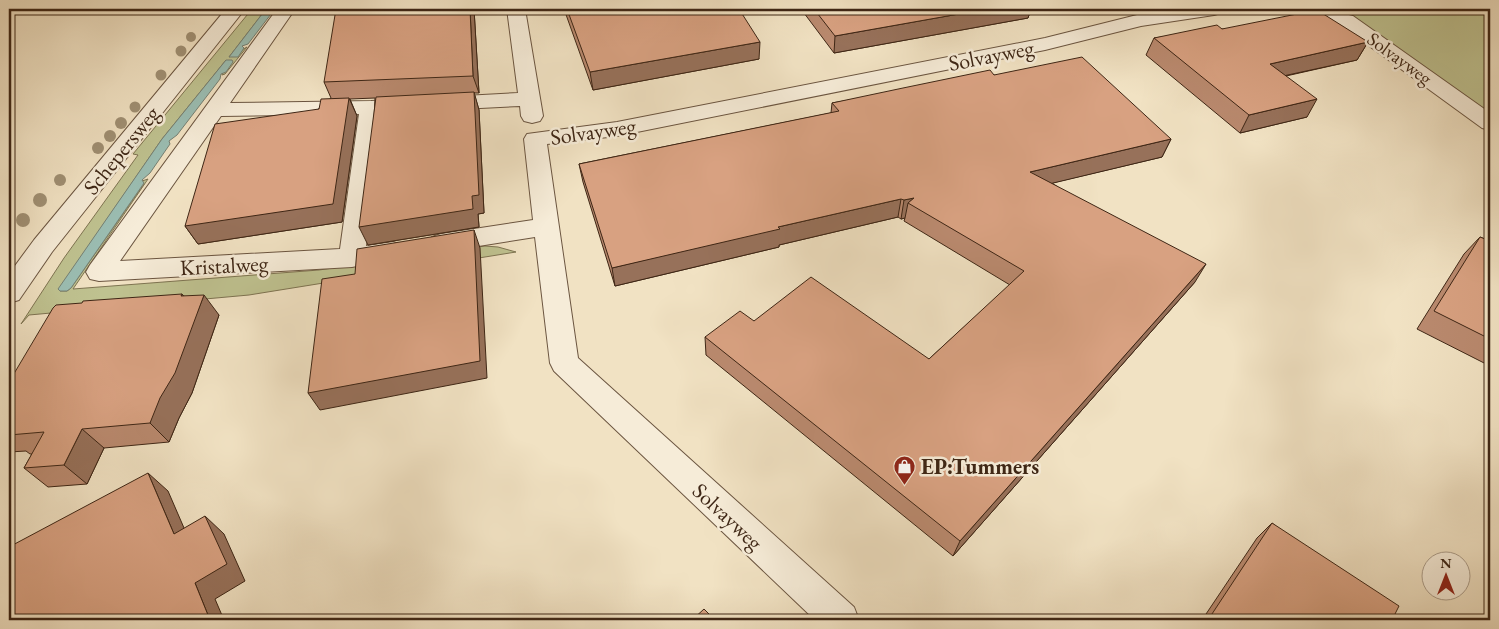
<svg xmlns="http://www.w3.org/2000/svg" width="1499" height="629" font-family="'EB Garamond',serif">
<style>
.green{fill:#bfc290;stroke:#7e7452}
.water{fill:#9bbeb3;stroke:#768174}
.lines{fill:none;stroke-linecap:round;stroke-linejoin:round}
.minor-casing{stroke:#6b5540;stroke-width:2}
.minor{fill:#f6ecd8;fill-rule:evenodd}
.tree{fill:#a09074}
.wall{fill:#ba8a6f;stroke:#3e2615}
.shaded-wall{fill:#97715a;stroke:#3e2615}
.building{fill:#d8a181;stroke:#3e2615}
.labels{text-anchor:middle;stroke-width:5;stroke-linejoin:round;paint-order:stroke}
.far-street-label{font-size:19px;fill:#3e2615;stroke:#f6ecd8}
.street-label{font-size:22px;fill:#3e2615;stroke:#f6ecd8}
.poi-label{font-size:22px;font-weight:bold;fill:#3e2615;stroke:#f6ecd8;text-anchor:start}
</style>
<rect width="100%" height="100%" fill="#f1e2c3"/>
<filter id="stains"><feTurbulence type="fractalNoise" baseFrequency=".004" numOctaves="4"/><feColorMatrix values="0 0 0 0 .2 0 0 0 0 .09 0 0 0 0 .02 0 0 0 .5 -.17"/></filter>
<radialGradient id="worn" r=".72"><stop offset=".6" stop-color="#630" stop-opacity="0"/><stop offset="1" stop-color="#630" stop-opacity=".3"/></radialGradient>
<g class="green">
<path d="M252,9H266L229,57L247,47L225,74L222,75L226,60L162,139L59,289L60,291H67L71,288L144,184L142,181L148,179L73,289L319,270L485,246L498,247L516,252L249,295L29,315L21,324L64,258L138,155L133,154Z"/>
<path d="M1321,9H1490V117L1364,28Z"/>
</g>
<g class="water">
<path d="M266,9H276L269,13L271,14L248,44L242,46L244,48L238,57H229Z"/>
<path d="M226,60H232L233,62L226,72L221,74L220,79L177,135L169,141L170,144L150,173L142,180L144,183L71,288L67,291H60L58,289L162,139Z"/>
</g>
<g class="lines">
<defs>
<g id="minor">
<path d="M226,9H245L52,252L19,300L9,303V274L34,240Z"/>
<path d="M277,9H295L230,103L371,101L518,93L507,9H525L543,116L540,121L532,123L524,121L521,116L520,106L381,113L366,246L393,242L402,245L406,251L402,257L352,267L99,281L90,279L86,272L90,265ZM359,114L340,249L120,261L221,116Z"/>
<path d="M1178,9H1223L1221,13L1214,15L1141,26L1045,50L617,136L547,144L578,358L854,607L859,620H815L554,371L550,363L535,237L441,252L432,249L428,243L432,237L441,234L533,220L524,139L527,134L617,122L1045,38L1141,14Z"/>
<path d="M1294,9H1324L1353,16L1490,113V130L1482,128L1339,24L1296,13Z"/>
</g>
</defs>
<use href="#minor" class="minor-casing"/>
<use href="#minor" class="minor"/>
</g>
<g class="tree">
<circle cx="191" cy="37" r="5"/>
<circle cx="181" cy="51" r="5.5"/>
<circle cx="161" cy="75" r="5.5"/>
<circle cx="135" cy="107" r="5.5"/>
<circle cx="121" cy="123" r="6"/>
<circle cx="110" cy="136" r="6"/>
<circle cx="98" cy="148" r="6"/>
<circle cx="60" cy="180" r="6"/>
<circle cx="40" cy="200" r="7"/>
<circle cx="23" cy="220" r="7"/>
</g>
<g class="wall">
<path d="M474,9L479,93H474L479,110L484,213L478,214L479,227L368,245L375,98L350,99L357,116L342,222L198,244L185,226L331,98L324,82Z"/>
<path d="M564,9H739L759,59L593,90Z"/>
<path d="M801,9H1031L1028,18L834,53Z"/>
<path d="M1222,29L1368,42L1357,60L1286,76L1307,117L1240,133L1146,55L1154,38Z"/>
<path d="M994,75L1171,139L1162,157L1052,183L1195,282L953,556L706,355L705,337L754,321L929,359L1010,285L904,221L905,218L901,219L898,217L779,245V247L615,286L583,182L579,164L831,113L832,103Z"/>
<path d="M1480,237L1490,241V366L1417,329L1464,254Z"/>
<path d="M182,294L184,296L219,315L192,393L179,418L169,442L104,448L87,484L48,487L24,468L32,454H30L26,451L9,452V382Z"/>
<path d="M1272,523L1392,620H1202L1257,538Z"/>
</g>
<g class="shaded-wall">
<path d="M470,9H474L479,93L473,76Z"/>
<path d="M987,9H1031L1028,18L834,53L835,36Z"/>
<path d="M760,42L759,59L593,90L590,72Z"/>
<path d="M1368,42L1357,60L1260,81L1270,64Z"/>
<path d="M474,92L479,110L484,213L478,214L479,227L368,245L359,227L472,196Z"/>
<path d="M349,98L357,116L342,222L198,244L185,226Z"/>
<path d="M1317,99L1307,117L1240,133L1249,115Z"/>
<path d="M1171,139L1162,157L1024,190L1030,172Z"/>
<path d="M914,198L908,203L905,218L901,219L904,200Z"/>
<path d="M901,199L898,217L779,245V247L615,286L612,268L778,227Z"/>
<path d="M474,230L480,248L487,378L320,410L308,393Z"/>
<path d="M1206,264L1195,282L953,556L960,541Z"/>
<path d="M182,294L197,313L204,295L219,315L192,393L179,418L169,442L150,423Z"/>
<path d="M82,429L104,448L87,484L64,465Z"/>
<path d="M148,473L168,491L194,551L174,534Z"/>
<path d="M205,516L224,534L245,581L215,599L224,620H210L195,583Z"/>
</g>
<g class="building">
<path d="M336,9H470L473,76L324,82Z"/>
<path d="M567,9H739L760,42L590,72Z"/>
<path d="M814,9H987L835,36Z"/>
<path d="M1317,10L1368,42L1270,64L1317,99L1249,115L1154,38L1217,25L1222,29Z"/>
<path d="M1082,57L1171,139L1030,172L1206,264L960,541L705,337L740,311L754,321L811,277L929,359L1024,271L908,203L914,198L904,200L901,199L778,227L780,229L612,268L579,164L839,111L832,103L903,88L990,70L994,75Z"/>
<path d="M474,92L479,195L472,196L473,209L359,227L376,97Z"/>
<path d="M349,98L333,204L185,226L215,124L319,109L321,99Z"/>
<path d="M474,230L480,361L308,393L322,279L355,274L357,249Z"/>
<path d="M1480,237L1490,241V339L1434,311Z"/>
<path d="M182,294L181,296L204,295L175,373L160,398L150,423L82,429L64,465L24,468L44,432L9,435V382L53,308L56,305L82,303L83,301Z"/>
<path d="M148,473L174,534L205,516L227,564L195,583L210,620H9V547Z"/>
<path d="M1272,523L1399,606L1392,620H1208Z"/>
<path d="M704,609L715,620H692Z"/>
</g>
<defs>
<symbol id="shop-pin" viewBox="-11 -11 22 30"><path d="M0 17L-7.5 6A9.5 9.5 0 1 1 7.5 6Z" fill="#8f2418" stroke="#f6ecd8"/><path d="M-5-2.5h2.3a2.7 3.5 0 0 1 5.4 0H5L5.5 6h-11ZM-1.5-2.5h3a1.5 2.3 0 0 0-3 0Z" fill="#fff"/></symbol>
</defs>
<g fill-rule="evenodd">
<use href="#shop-pin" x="892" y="454" width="25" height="34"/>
</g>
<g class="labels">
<g class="far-street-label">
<text transform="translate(1400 58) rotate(36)" y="7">Solvayweg</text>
</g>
<g class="street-label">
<text transform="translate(991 55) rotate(-11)" y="8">Solvayweg</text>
<text transform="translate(593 131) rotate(-8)" y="8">Solvayweg</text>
<text transform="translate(121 150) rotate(-51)" y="8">Schepersweg</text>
<text transform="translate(224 265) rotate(-3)" y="8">Kristalweg</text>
<text transform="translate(728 516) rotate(43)" y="8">Solvayweg</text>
</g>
<g class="poi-label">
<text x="921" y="474">EP:Tummers</text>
</g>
</g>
<rect width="1499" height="629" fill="none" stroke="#f1e2c3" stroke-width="30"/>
<rect x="10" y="10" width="1479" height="609" fill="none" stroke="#3e2615" stroke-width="2.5"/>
<rect x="15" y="15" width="1469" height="599" fill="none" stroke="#3e2615"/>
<g transform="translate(1446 576)"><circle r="24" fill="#f6ecd8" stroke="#ac9d8a"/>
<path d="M0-4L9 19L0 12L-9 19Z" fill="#8f2418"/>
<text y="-8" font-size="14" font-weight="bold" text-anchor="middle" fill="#3e2615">N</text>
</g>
<rect width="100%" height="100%" filter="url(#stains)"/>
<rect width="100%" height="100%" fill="url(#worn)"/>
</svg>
